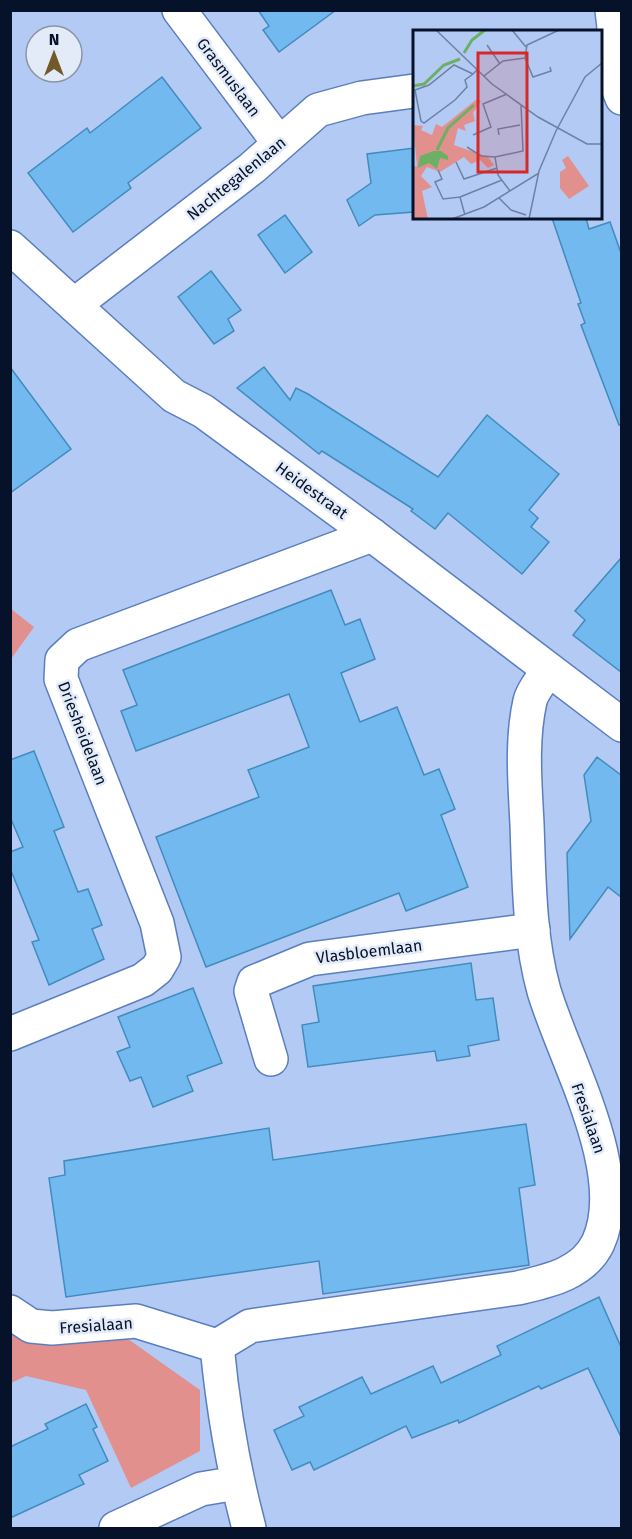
<svg xmlns="http://www.w3.org/2000/svg" width="632" height="1539" font-family="'Fira Sans',sans-serif">
<style>
.green{fill:#e2908e}
.building{fill:#71b9ef;stroke:#428bbd;stroke-width:1.5}
.lines{fill:none;stroke-linecap:round;stroke-linejoin:round}
.street-casing{stroke:#5b7ebe;stroke-width:36}
.street{stroke:#fff;stroke-width:33}
.labels{text-anchor:middle;stroke-width:5;stroke-linejoin:round;paint-order:stroke}
.street-label{font-size:16px;fill:#06122a;stroke:#e3ebf9}
.inset-river{fill:none;stroke:#6cb065;stroke-width:3}
.inset-road{fill:none;stroke:#6e81a3;stroke-width:1.5}
.view{fill:#d62828;fill-opacity:0.15;stroke:#d62828;stroke-width:3}
.inset-edge{fill:none;stroke:#06122a;stroke-width:3}
</style>
<rect width="100%" height="100%" fill="#b3cbf4"/>
<g class="green">
<path d="M11,609L34,627L11,659Z"/>
<path d="M10,1324L15,1329L53,1344L128,1339L200,1390V1451L131,1488L86,1390L26,1376L11,1383Z"/>
</g>
<g class="building">
<path d="M258,10H336L279,52L263,30L269,26Z"/>
<path d="M162,77L201,128L128,183L131,188L73,232L28,173L87,128L90,133Z"/>
<path d="M414,148V212L375,215L359,226L347,200L371,183L367,154Z"/>
<path d="M285,215L312,252L285,273L258,235Z"/>
<path d="M552,218H586L589,229L610,222L621,253V425H619L581,325L585,323L578,304L581,303Z"/>
<path d="M211,271L241,310L228,319L234,331L214,344L178,297Z"/>
<path d="M10,367L71,449L10,493Z"/>
<path d="M264,367L290,400L296,388L308,394L438,477L487,415L559,474L529,510L538,518L531,527L549,542L522,574L448,513L435,529L411,511L413,509L322,451L319,454L237,388Z"/>
<path d="M621,558V672L573,635L585,620L575,611Z"/>
<path d="M331,590L345,625L360,619L375,659L341,673L360,722L397,707L424,775L439,769L455,809L441,815L468,887L406,911L399,893L206,967L156,837L259,797L248,770L309,747L289,694L136,751L121,711L137,705L123,670Z"/>
<path d="M34,751L64,827L54,831L78,892L88,889L102,925L92,929L104,959L49,985L32,942L39,940L10,868V852L23,847L10,817V760Z"/>
<path d="M597,757L621,775V897L608,887L570,939L567,853L591,821L584,775Z"/>
<path d="M471,963L476,1000L493,998L499,1040L468,1046L470,1056L437,1061L435,1051L308,1067L302,1025L319,1022L313,986Z"/>
<path d="M193,988L222,1063L187,1076L193,1091L153,1107L141,1077L130,1081L117,1052L130,1047L118,1017Z"/>
<path d="M526,1124L535,1185L519,1188L529,1265L323,1294L319,1261L66,1297L49,1178L65,1175L64,1161L269,1128L273,1160Z"/>
<path d="M599,1297L621,1347V1437L588,1368L541,1389L539,1386L459,1423L458,1420L412,1438L406,1426L314,1470L310,1462L292,1470L274,1430L304,1416L299,1407L362,1377L371,1394L433,1366L441,1383L501,1355L497,1346Z"/>
<path d="M86,1404L97,1427L93,1429L108,1461L79,1475L84,1484L10,1518V1447L48,1429L45,1424Z"/>
</g>
<g class="lines">
<defs>
<g id="street">
<path d="M179,10L279,143"/>
<path d="M609,65L622,98"/>
<path d="M600,66L609,65L614,27L612,10"/>
<path d="M10,247L174,396L203,411L372,535L622,725"/>
<path d="M74,305L252,168L318,110L362,98L414,91"/>
<path d="M10,1034L143,980L157,969L164,957L157,923L61,679L62,660L78,645L372,535"/>
<path d="M271,1059L251,991L254,982L310,959L533,930"/>
<path d="M10,1312L31,1326L52,1328L136,1321L217,1346L250,1326L518,1288C548,1281 583,1274 598,1243C630,1173 565,1061 544,991C529,937 529,879 527,824C525,784 521,741 530,701C532,691 543,679 548,670"/>
<path d="M217,1346C223,1408 233,1468 249,1528"/>
<path d="M116,1528L201,1489L237,1483"/>
</g>
</defs>
<use href="#street" class="street-casing"/>
<use href="#street" class="street"/>
</g>
<g class="labels">
<g class="street-label">
<text transform="translate(229 77) rotate(53)" y="6">Grasmuslaan</text>
<text transform="translate(236 178) rotate(-39)" y="6">Nachtegalenlaan</text>
<text transform="translate(312 490) rotate(36)" y="6">Heidestraat</text>
<text transform="translate(83 733) rotate(69)" y="6">Driesheidelaan</text>
<text transform="translate(369 951) rotate(-7)" y="6">Vlasbloemlaan</text>
<text transform="translate(589 1118) rotate(71)" y="6">Fresialaan</text>
<text transform="translate(96 1325) rotate(-4)" y="6">Fresialaan</text>
</g>
</g>
<g transform="translate(413 30)">
<rect width="189" height="189" fill="#b3cbf4"/>
<path d="M64,69L68,71L60,83L62,91L51,95L53,101L45,98L41,115L75,127L81,135L75,138L67,130L58,134L51,127L27,142L14,137L8,146L19,157L9,161L15,189H0V137L4,136L0,95L10,96L8,100L19,105L23,94L29,97ZM155,126L176,156L156,169L147,158V142L153,138L149,130Z" fill="#e2908e"/>
<path d="M21,121H28L35,126V130L27,128L24,139L16,133L5,138L7,126Z" fill="#6cb065"/>
<path class="inset-river" d="M51,23L59,10L72,0M0,56L11,54L31,35L47,29M24,120L35,98L61,75"/>
<path class="inset-road" d="M23,0L79,54L125,87L174,114H189M99,0L113,17M74,15L87,34M112,28L120,47L138,41L137,37M60,44L41,35L16,55L2,60L8,91L11,93L42,70L54,57L52,50L60,44L64,40M71,46L90,31L112,28L114,15L146,0M60,105L78,97L70,74L94,64M86,105L85,99L107,95M54,117L68,126L82,127L110,121L108,75M82,127L85,145L97,161M43,132L51,149L84,138M25,140L29,149L22,152L30,169L47,167L52,185M47,167L89,150M86,168L98,180L113,185M39,189L71,177L126,143M116,189L126,141L143,101L172,47L189,33"/>
<path class="view" d="M65,23H114V142H65Z"/>
<rect width="189" height="189" class="inset-edge"/>
</g>
<rect width="632" height="1539" fill="none" stroke="#06122a" stroke-width="24"/>
<g transform="translate(54 54)"><circle r="28" fill="#e3ebf9" stroke="#8b94a6" stroke-width="1.5"/>
<path d="M0-4.5L10 22L0 15L-10 22Z" fill="#715929"/>
<text y="-9" font-size="16" font-weight="bold" text-anchor="middle" fill="#06122a">N</text>
</g>
</svg>
